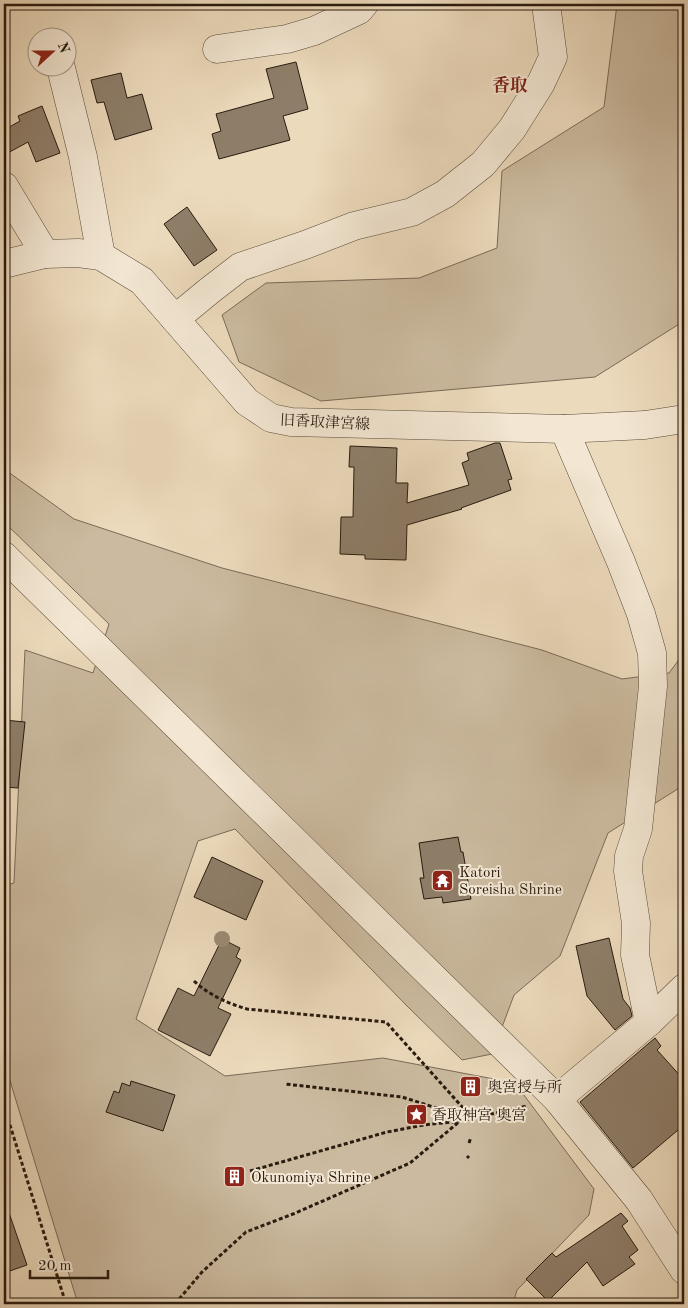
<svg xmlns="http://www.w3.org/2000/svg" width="688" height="1308" font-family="'Old Standard TT','Noto Serif JP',serif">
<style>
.green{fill:#cbba9f;stroke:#7a6a57}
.building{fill:#8e7e69;stroke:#281b0f}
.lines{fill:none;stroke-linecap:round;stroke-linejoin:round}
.minor-casing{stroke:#594b3a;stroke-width:29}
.path{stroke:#281b0f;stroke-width:3;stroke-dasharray:4 2.5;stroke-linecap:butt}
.minor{stroke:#f3e7d3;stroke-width:28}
.tree{fill:#9b8b74}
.labels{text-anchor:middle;stroke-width:4;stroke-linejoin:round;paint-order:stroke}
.street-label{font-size:15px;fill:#281b0f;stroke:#f3e7d3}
.poi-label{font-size:15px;fill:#281b0f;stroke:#f3e7d3;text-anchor:start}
.quarter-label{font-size:18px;font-weight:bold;fill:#7a1f14;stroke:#f3e7d3}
</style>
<rect width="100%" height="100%" fill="#ecdabc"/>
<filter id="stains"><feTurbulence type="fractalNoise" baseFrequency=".004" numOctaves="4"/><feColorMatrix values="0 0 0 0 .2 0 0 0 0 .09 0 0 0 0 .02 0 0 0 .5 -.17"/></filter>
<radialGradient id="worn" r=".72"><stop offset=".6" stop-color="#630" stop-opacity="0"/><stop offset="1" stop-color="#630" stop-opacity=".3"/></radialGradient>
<g class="green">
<path d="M617,4H684V321L595,377L321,401L239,362L222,315L266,283L419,278L497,248L502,171L604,107Z"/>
<path d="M4,469L74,519L222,568L542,650L622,679L669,673L684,653V785L608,833L560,956L514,995L492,1054L462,1060L406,1005L235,829L198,841L136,1019L225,1076L383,1058L515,1083L594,1189L589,1215L517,1290L513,1304H78L4,1061V886L14,883L25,650L93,673L109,624L4,522Z"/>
</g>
<g class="building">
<path d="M296,62L308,109L283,116L290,140L219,159L212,134L221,131L216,114L274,98L266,69Z"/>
<path d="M121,73L127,98L142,94L152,129L115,140L104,102L97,103L91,80Z"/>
<path d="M42,106L60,153L36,162L28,142L4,155V130L20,121L18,116Z"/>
<path d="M187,207L217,250L194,266L164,224Z"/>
<path d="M495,443H500L512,479L508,480L511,490L461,508L462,509L407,525L406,560L365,559V555L340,554L341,517H353L354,467H349L350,446L397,448L396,483H408L407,503L469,485L462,463L469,460L467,453Z"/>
<path d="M4,720L25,722L18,788L4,787Z"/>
<path d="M458,837L461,852H463L471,899L443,903L442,897L424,899L420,878H424L419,843Z"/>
<path d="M212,857L263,881L246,920L194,897Z"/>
<path d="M609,938L623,999L630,1008L632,1016L615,1030L587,996L576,946Z"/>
<path d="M222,939L240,948L236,957L241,960L218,1008L231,1014L210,1056L158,1030L178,988L194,996Z"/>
<path d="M655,1038L661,1046L657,1050L684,1080V1125L633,1168L580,1102Z"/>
<path d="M131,1081L175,1095L163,1131L106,1112L114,1091L119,1093L122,1083L130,1086Z"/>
<path d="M7,1207L27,1265L4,1273V1208Z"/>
<path d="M621,1213L628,1221L622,1226L638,1250L629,1257L635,1264L603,1286L587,1262L548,1301L526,1279L552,1253L556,1257Z"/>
</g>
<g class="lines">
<defs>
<g id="minor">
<path d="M217,49L287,39L314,31L359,10L364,4"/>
<path d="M61,68L83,157L101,256"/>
<path d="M4,186L45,254"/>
<path d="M4,264L45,254L78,253L101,256L142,281L247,402L271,418L291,422L564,429L645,425L684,419"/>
<path d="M175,319L209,291L240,267L305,245L354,226L412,212L445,194L483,164L512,129L541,83L553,57L546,4"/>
<path d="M564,429L621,562L641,614L652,653L653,686L638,829L629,856L628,871L636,923L635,955L649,1022"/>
<path d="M4,556L557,1099L639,1200L684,1270"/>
<path d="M557,1099L649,1022L684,988"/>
</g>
</defs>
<use href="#minor" class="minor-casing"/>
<g class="path">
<path d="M194,981C209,995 227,1003 247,1009L386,1022L473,1119"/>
<path d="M4,1106L66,1304"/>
<path d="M469,1143L471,1137"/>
<path d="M467,1156L469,1158"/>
<path d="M250,1171L387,1132L424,1125L460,1121L527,1106"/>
<path d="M175,1304L202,1272L246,1232L293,1214L410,1163L460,1121L443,1110L402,1097L285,1084"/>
</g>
<use href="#minor" class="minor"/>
</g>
<circle class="tree" cx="222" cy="939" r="8"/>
<defs>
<symbol id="temple-square" viewBox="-11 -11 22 22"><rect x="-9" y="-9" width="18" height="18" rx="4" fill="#8f2418" stroke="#f3e7d3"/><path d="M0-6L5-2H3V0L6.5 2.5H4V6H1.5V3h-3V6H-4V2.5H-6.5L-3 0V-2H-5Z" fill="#fff"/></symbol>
<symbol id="building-square" viewBox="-11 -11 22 22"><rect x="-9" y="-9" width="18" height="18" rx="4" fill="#8f2418" stroke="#f3e7d3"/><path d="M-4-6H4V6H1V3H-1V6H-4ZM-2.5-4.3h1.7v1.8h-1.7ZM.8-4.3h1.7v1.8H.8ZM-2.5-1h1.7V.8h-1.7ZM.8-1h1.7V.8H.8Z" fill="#fff"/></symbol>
<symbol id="sight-square" viewBox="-11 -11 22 22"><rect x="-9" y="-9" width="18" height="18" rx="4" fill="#8f2418" stroke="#f3e7d3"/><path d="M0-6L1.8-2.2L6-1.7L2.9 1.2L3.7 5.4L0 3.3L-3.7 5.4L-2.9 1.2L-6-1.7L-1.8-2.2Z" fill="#fff"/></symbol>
</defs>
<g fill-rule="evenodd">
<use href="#temple-square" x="430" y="868" width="25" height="25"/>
<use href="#building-square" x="458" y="1074" width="25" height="25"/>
<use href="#sight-square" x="404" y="1102" width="25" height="25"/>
<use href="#building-square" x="222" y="1164" width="25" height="25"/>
</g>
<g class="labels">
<g class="street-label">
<text transform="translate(325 422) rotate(3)" y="5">旧香取津宮線</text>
</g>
<g class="poi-label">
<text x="459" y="877">Katori<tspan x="459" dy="17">Soreisha Shrine</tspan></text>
<text x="487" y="1092">奥宮授与所</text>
<text x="432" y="1120">香取神宮 奥宮</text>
<text x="251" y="1182">Okunomiya Shrine</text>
</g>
<g class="quarter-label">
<text x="510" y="91">香取</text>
</g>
</g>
<rect width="688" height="1308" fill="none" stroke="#ecdabc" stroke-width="20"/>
<rect x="5" y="5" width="678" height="1298" fill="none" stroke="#281b0f" stroke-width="2.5"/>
<rect x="10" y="10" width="668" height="1288" fill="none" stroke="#281b0f"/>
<g transform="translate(52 52) rotate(69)"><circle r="24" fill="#f3e7d3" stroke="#a29585"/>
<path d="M0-4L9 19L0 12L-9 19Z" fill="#8f2418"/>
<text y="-8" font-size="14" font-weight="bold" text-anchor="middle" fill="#281b0f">N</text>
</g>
<path d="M30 1270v8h78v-8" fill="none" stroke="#281b0f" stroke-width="2.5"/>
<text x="38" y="1270" font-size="15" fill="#281b0f" stroke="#f3e7d3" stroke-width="4" paint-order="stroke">20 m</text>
<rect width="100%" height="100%" filter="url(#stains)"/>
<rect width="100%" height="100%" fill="url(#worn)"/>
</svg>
